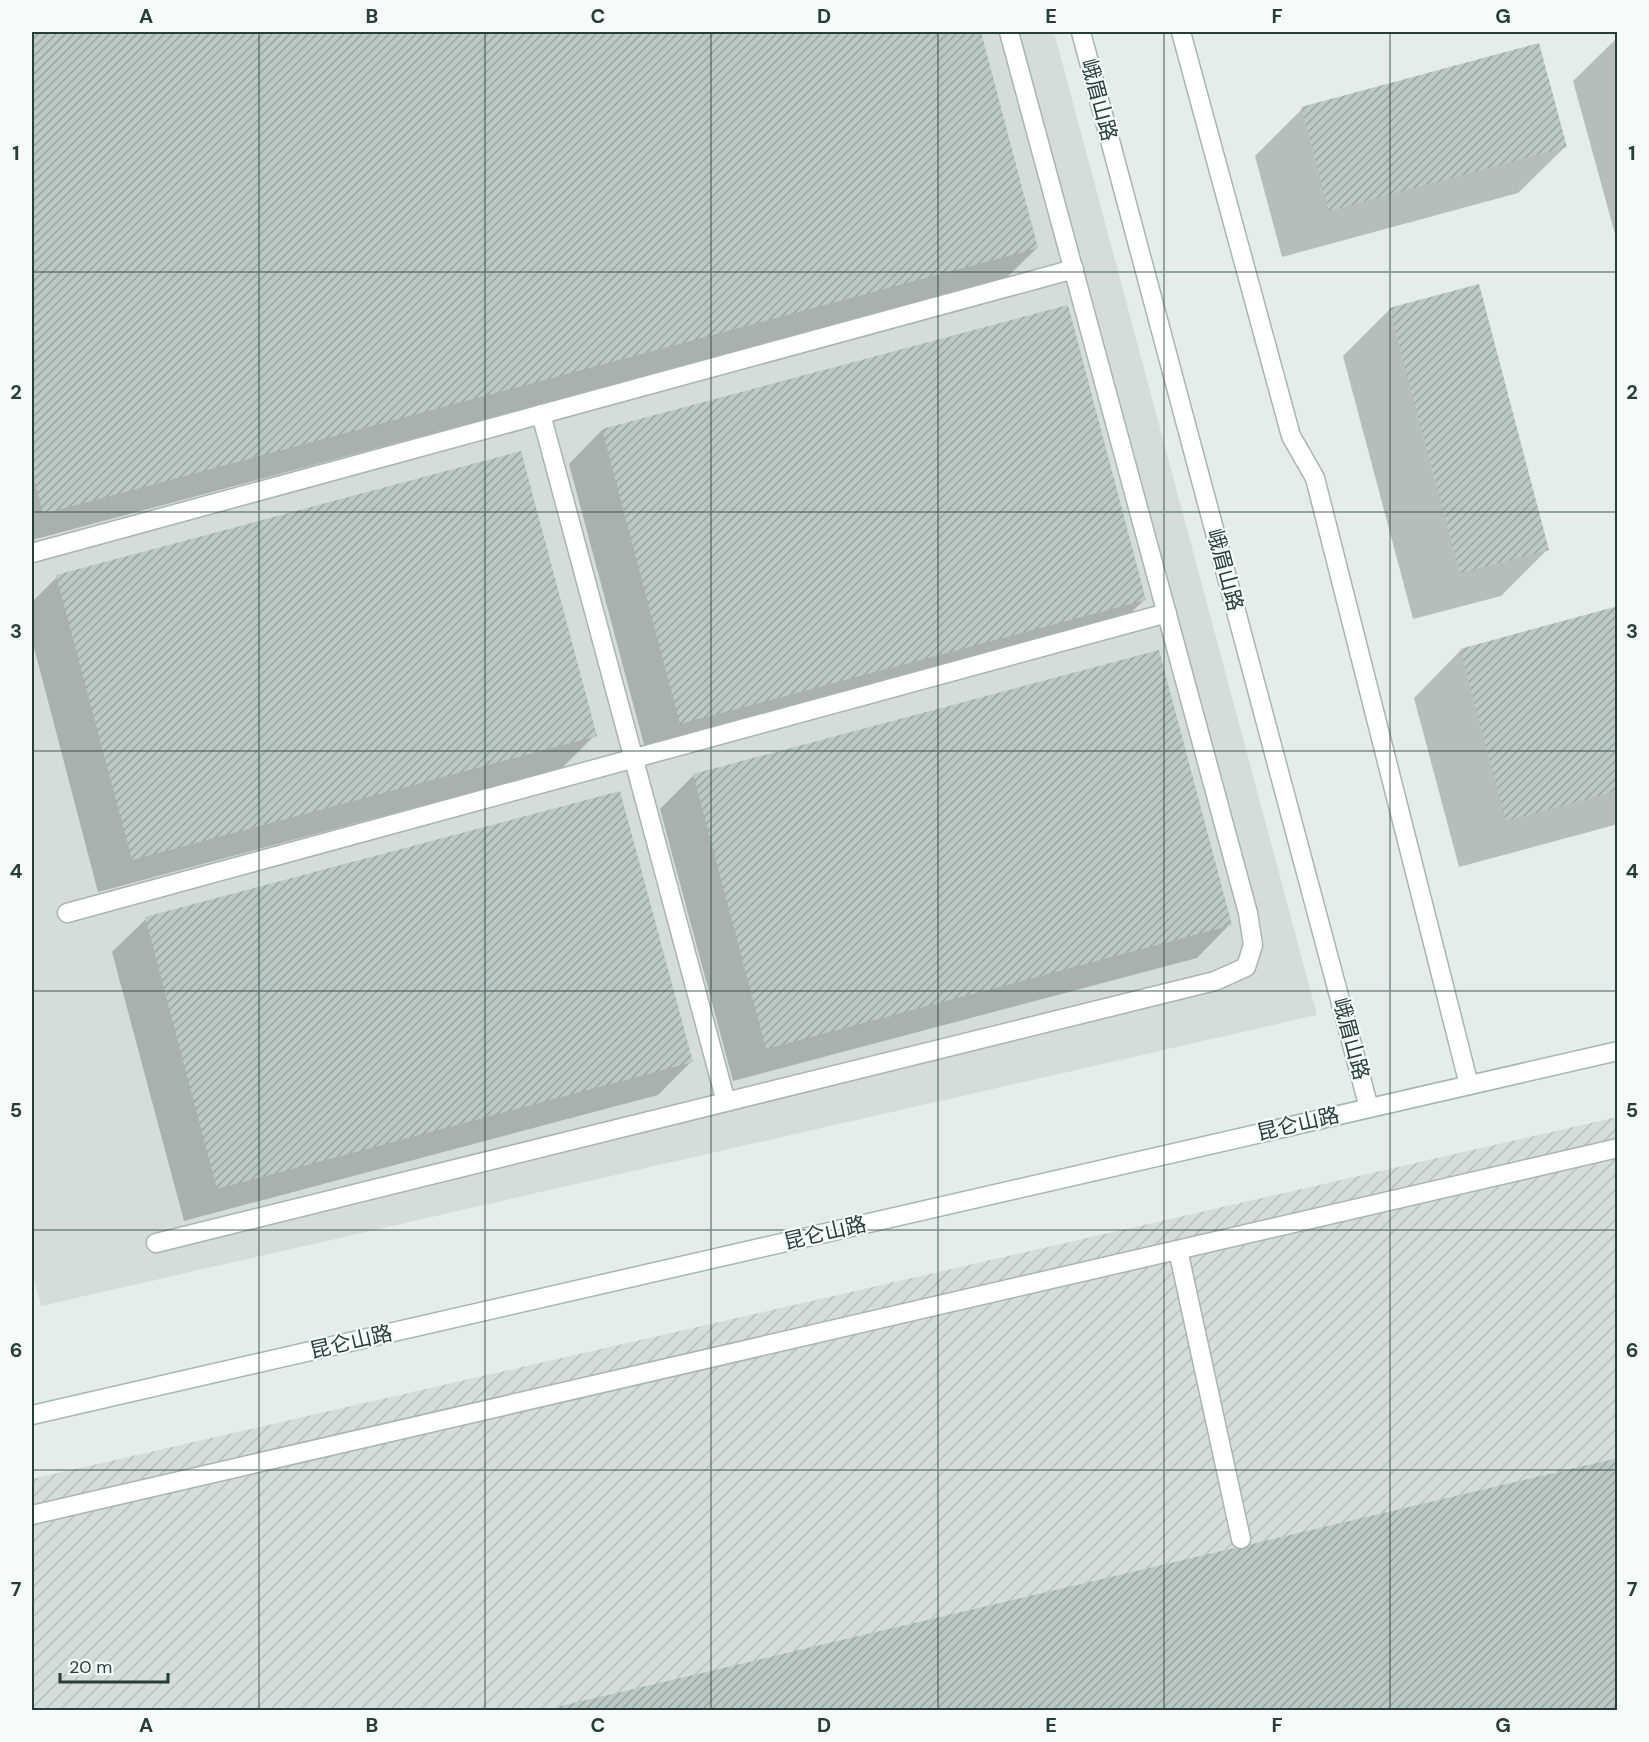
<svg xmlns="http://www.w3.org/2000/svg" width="1649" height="1742" font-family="'DM Sans','Noto Sans SC',sans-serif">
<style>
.built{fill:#d4ddd9}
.industrial{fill:url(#industrial-furrows)}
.shadow{fill:#0003}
.building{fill:url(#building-hatch)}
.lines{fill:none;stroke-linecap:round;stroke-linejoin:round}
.lane-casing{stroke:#a8b5b1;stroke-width:21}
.secondary-casing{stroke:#a4b8b2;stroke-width:21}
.lane{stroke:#fff;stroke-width:18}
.secondary{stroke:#fff;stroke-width:18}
.grid{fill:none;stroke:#253e39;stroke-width:1.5;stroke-opacity:0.55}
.labels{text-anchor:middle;stroke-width:4.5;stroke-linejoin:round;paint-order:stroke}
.street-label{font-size:21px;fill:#253e39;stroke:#f6faf8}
.neatline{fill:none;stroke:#253e39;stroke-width:2}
.grid-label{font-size:20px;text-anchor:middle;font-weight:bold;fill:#253e39}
</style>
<defs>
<pattern id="industrial-furrows" width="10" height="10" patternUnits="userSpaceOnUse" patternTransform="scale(1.5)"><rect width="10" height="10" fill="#d4ddd9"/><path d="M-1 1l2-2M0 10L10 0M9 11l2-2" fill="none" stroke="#b6bfbb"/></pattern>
<pattern id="building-hatch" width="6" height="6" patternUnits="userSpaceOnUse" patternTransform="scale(1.5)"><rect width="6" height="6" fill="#bbc8c3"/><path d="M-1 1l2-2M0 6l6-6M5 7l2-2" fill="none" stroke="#98a49f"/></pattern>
</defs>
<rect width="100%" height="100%" fill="#e5edea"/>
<path class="built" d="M32,32H1054L1317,1015L41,1306L32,1272Z"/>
<path class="industrial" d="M1617,1117V1710H32V1479Z"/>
<g class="shadow">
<path d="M32,32H979L1037,248L1003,281L32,540Z"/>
<path d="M1618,37V245L1573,81Z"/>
<path d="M1302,109L1566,146L1518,193L1282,257L1255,156Z"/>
<path d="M1390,309L1548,549L1501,596L1413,619L1343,356Z"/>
<path d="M602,430L1145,599L1111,632L647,756L569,464Z"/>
<path d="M57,577L595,735L562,768L98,892L32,640V602Z"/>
<path d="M1618,608V824L1459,867L1414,698L1461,650Z"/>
<path d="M693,776L1230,924L1197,958L733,1081L660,809Z"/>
<path d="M146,919L691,1062L658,1095L184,1221L112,952Z"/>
<path d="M1618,1459V1710H547Z"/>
</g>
<g class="building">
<path d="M32,32H981L1038,248L43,514L32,471Z"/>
<path d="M1539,43L1567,147L1329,211L1301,107Z"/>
<path d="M1479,284L1549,550L1460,573L1389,308Z"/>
<path d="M1068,305L1146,600L680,724L602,429Z"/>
<path d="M521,451L597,736L132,860L56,575Z"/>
<path d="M1618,606V791L1506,821L1460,649Z"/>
<path d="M1159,650L1232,925L766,1049L693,774Z"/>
<path d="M620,791L693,1062L217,1189L145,917Z"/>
<path d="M1618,1458V1710H544Z"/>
</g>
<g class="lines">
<defs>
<g id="lane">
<path d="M1081,32L1369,1108"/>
<path d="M1181,32L1291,436L1315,478L1469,1085"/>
<path d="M541,414L726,1102"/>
<path d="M32,553L1074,269"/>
<path d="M67,913L1167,613"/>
<path d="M156,1243L1215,981L1246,967L1253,945L1248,913L1009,32"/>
<path d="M1178,1250L1241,1539"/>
<path d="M32,1515L1618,1148"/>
</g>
<path id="secondary" d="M32,1415L1618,1051"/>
</defs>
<use href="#lane" class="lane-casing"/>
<use href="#secondary" class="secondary-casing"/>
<use href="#lane" class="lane"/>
<use href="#secondary" class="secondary"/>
</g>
<path class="grid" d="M259,32V1710M485,32V1710M711,32V1710M938,32V1710M1164,32V1710M1390,32V1710M32,272H1618M32,512H1618M32,751H1618M32,991H1618M32,1230H1618M32,1470H1618"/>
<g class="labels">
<g class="street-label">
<text transform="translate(1099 100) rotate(75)" y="7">峨眉山路</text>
<text transform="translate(1225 570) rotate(75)" y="7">峨眉山路</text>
<text transform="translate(1351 1039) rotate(75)" y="7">峨眉山路</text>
<text transform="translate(1298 1124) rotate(-13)" y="7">昆仑山路</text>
<text transform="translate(825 1233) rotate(-13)" y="7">昆仑山路</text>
<text transform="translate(351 1342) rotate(-13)" y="7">昆仑山路</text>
</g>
</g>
<rect width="1649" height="1742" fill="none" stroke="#f6faf8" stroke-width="66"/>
<path d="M60 1673v9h108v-9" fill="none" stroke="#253e39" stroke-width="3"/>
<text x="69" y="1673" font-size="18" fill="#253e39" stroke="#f6faf8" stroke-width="4.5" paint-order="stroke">20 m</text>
<rect x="33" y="33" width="1583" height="1676" class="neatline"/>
<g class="grid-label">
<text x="146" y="23">A</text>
<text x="372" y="23">B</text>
<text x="598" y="23">C</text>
<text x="824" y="23">D</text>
<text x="1051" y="23">E</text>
<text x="1277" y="23">F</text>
<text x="1503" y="23">G</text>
<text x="16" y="160">1</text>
<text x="1632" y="160">1</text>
<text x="16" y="399">2</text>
<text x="1632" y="399">2</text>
<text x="16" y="638">3</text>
<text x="1632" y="638">3</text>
<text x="16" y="878">4</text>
<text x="1632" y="878">4</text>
<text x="16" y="1117">5</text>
<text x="1632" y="1117">5</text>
<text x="16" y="1357">6</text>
<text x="1632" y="1357">6</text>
<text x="16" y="1596">7</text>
<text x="1632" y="1596">7</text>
<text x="146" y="1732">A</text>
<text x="372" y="1732">B</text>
<text x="598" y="1732">C</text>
<text x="824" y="1732">D</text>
<text x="1051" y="1732">E</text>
<text x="1277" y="1732">F</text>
<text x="1503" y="1732">G</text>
</g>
</svg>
